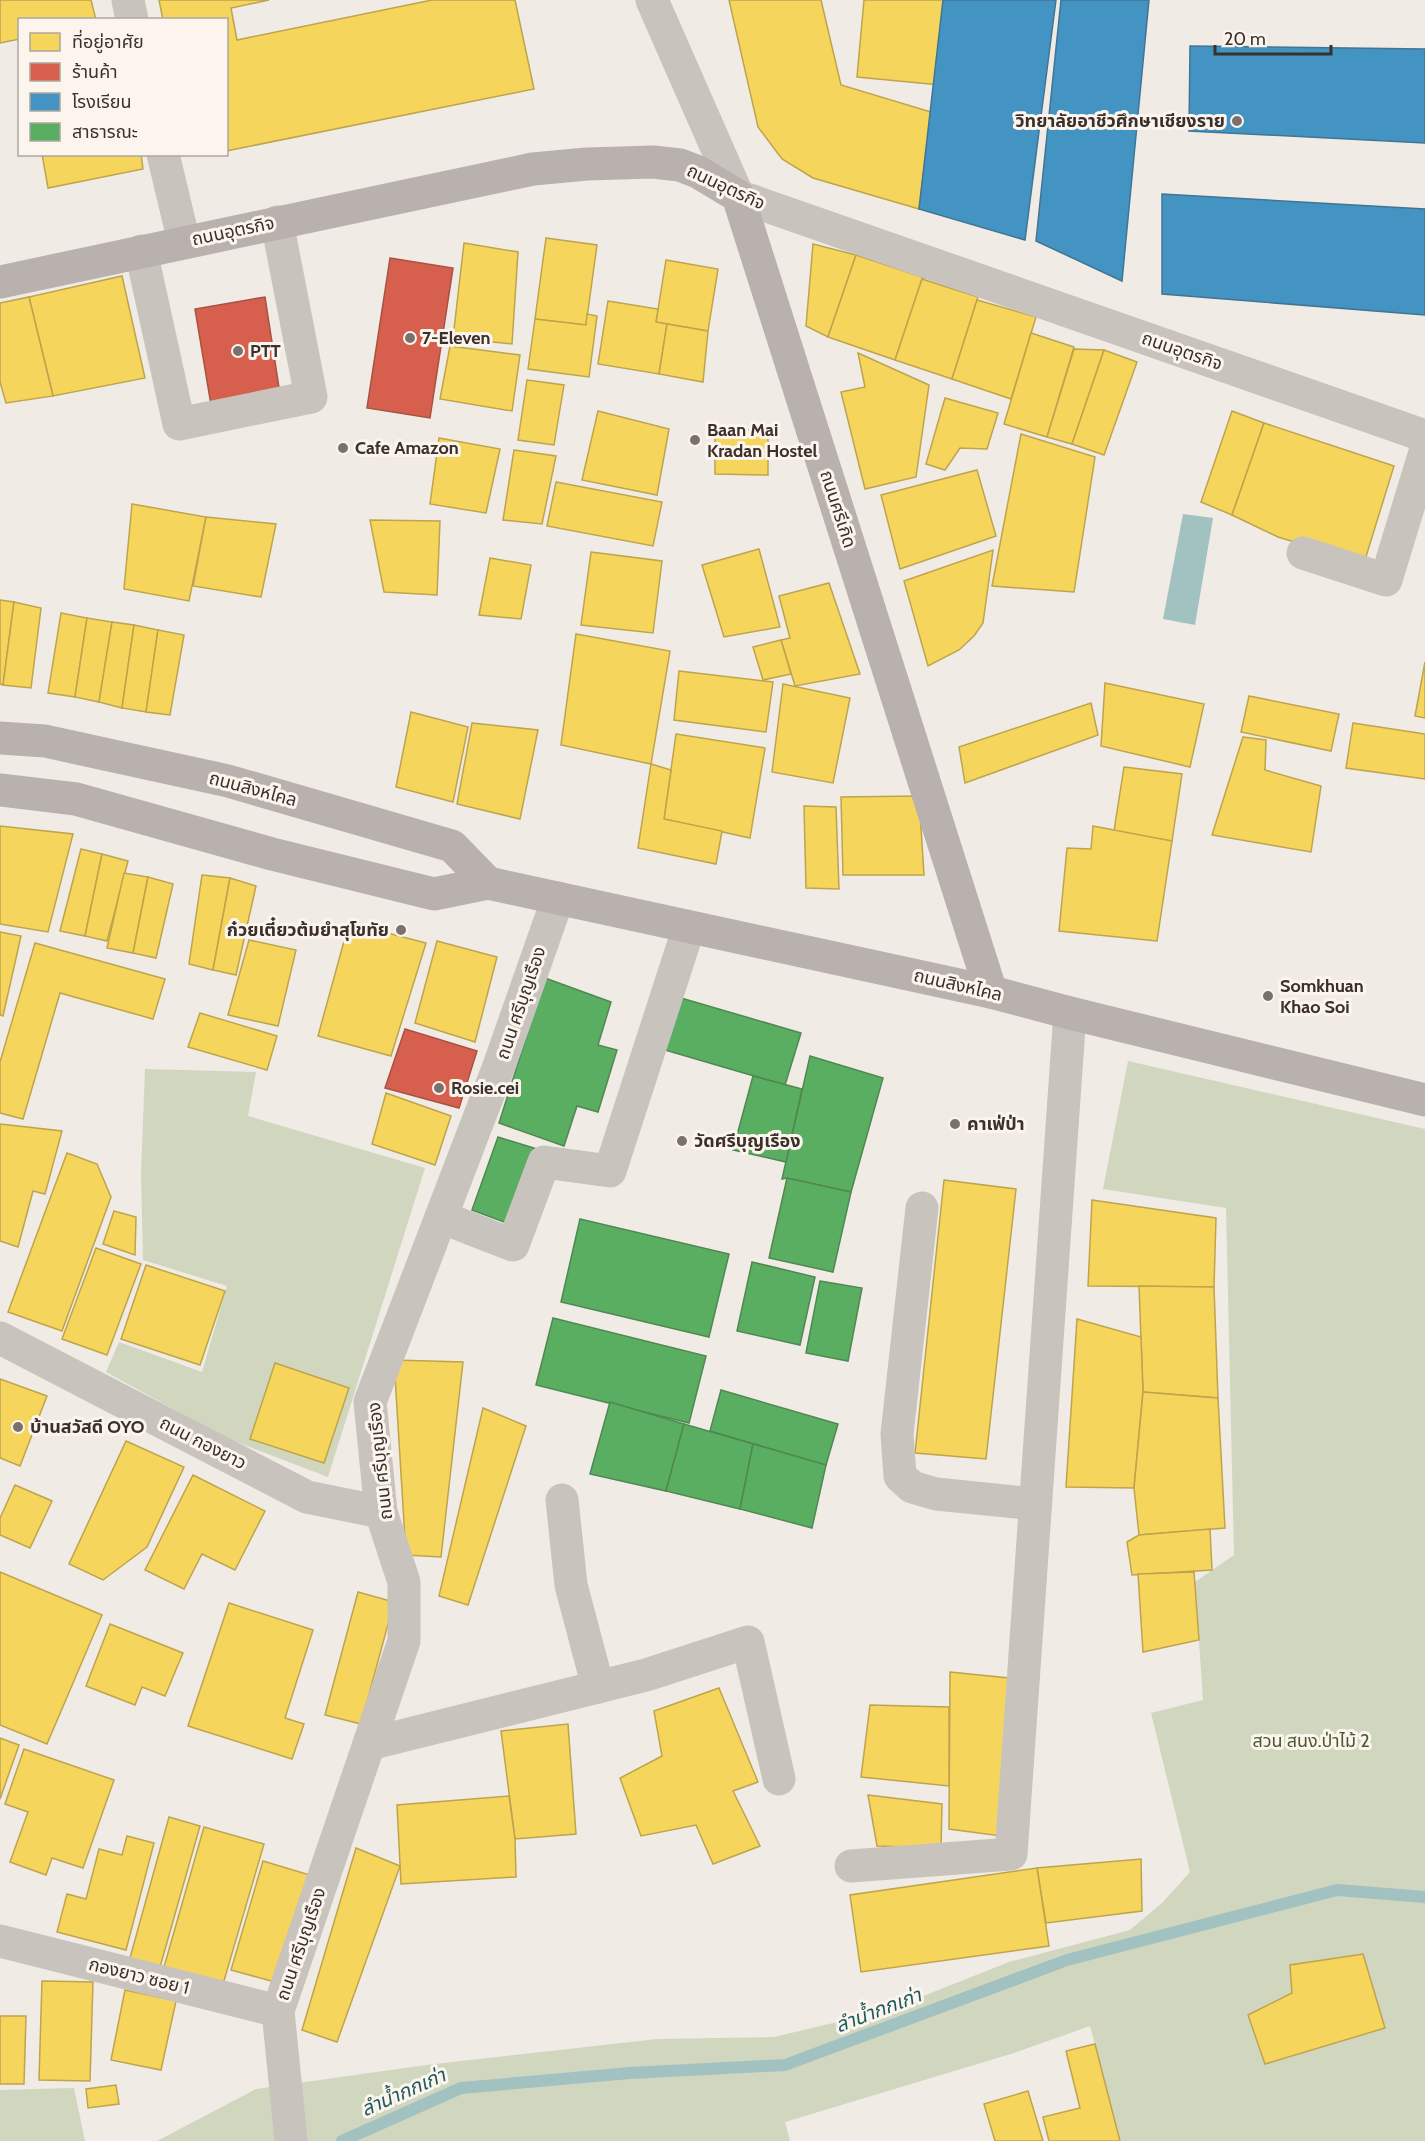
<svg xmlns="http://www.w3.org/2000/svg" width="1425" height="2141" font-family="Cabin,'Noto Sans Thai',sans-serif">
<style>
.green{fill:#d1d6bf}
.water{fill:#a1c2c1}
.homes{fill:#f6d55c;stroke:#bea44d;stroke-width:1.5}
.shops{fill:#d6604d;stroke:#a85243;stroke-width:1.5}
.schools{fill:#4393c3;stroke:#417595;stroke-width:1.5}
.public{fill:#5aae61;stroke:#518851;stroke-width:1.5}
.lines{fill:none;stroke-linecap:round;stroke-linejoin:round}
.stream{stroke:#a1c2c1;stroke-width:12}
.minor{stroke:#c9c3be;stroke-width:33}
.major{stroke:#b8b1ad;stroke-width:33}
.poi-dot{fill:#7a716c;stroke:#fbf5ee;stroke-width:2}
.labels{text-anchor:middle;stroke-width:6;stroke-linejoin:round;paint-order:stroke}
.poi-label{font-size:18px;font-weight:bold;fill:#3b302b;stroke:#fbf5ee;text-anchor:start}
.street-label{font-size:18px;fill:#3b302b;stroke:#fbf5ee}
.park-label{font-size:18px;fill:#4a5a2e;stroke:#fbf5ee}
.water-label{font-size:20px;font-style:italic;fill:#1f5a5e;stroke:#fbf5ee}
</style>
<rect width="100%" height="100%" fill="#f0ebe5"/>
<g class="green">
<path d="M1128,1061L1425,1129V2141H1120L1090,2026L1014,2053L785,2122L790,2141H157L256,2089L426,2065L657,2039L774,2037L888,2010L1009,1962L1130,1930L1163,1902L1190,1872L1151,1713L1203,1700L1195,1582L1234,1555L1226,1208L1103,1189Z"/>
<path d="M145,1069L256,1072L248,1116L425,1168L328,1477L226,1438L106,1372L119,1342L202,1372L227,1286L143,1260L141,1173Z"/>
<path d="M74,2088L85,2141H0V2090Z"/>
</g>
<path class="water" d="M1183,514L1213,518L1195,625L1163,619Z"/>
<g class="homes">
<path d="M0,0H91L96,20H20V39L0,43Z"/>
<path d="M159,0H269L231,8L237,40L432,0H515L534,89L226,151V20H163Z"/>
<path d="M729,0H821L841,85L931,112L919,209L813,178L782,159L758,127Z"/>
<path d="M864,0H948L940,85L857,77Z"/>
<path d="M42,154H141L143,169L48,188Z"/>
<path d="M546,238L597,245L586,325L535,319Z"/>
<path d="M464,243L518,252L512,344L453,338Z"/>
<path d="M813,244L856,255L828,337L806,326Z"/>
<path d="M856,255L925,278L922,279L895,360L828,337Z"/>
<path d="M666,260L718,269L708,331L656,322Z"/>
<path d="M122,276L145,378L53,396L29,297Z"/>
<path d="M922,279L978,297L952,379L895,360Z"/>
<path d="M29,297L53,396L6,403L0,382V303Z"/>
<path d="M977,300L1036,317L1011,399L952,379Z"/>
<path d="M608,301L658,309L656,322L667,324L659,374L598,364Z"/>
<path d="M587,314L597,316L589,377L528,369L535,319L586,325Z"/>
<path d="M667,324L708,331L703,382L659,374Z"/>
<path d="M1031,333L1074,347L1047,437L1004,424Z"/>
<path d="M450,346L520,355L512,411L440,399Z"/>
<path d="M1074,349L1104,350L1072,444L1047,437Z"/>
<path d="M1104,350L1137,362L1104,455L1072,444Z"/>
<path d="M858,353L929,385L916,477L865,489L841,392L865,387Z"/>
<path d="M527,380L564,385L554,445L518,440Z"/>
<path d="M945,398L998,413L987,449L960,448L945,470L926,464Z"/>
<path d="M598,411L669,429L657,495L582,480Z"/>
<path d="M1232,411L1264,423L1232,515L1201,502Z"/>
<path d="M1264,423L1394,466L1364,563L1278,537L1232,515Z"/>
<path d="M715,430H768V475L715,474Z"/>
<path d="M1021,434L1095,457L1074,592L992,586Z"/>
<path d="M439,438L500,449L486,513L430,504Z"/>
<path d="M514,450L556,456L542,524L503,520Z"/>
<path d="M977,470L996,536L900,569L881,495Z"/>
<path d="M556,482L662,502L653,546L547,526Z"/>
<path d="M132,504L206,517L189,601L124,589Z"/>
<path d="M206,517L276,524L261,597L193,586Z"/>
<path d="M370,520L440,521L437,595L384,592Z"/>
<path d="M759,549L780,627L724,637L702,565Z"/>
<path d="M993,550L983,623L974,636L959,650L928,666L904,581Z"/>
<path d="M591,552L662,561L653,633L581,625Z"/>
<path d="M490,558L531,565L521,619L479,615Z"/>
<path d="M829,583L860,674L795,686L781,640L790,638L779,596Z"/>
<path d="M0,600L14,602L3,685L0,684Z"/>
<path d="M14,602L41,608L31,688L3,685Z"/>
<path d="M61,613L87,618L75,697L48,693Z"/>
<path d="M87,618L112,622L99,702L75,697Z"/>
<path d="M112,622L134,625L122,708L99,702Z"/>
<path d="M134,625L158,630L146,712L122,708Z"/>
<path d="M158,630L184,635L170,715L146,712Z"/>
<path d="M576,634L670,651L651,764L561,745Z"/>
<path d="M781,640L791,674L763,680L753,647Z"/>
<path d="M1425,662V718L1415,716Z"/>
<path d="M679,671L773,682L766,732L674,720Z"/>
<path d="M1105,683L1204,704L1190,767L1101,746Z"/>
<path d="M783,684L850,698L833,783L772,772Z"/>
<path d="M1249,696L1339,714L1331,751L1241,732Z"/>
<path d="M1091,703L1098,735L965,783L959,747Z"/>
<path d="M411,712L468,727L453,802L396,787Z"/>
<path d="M472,723L538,730L520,819L457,804Z"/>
<path d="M1353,723L1425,734V779L1346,768Z"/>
<path d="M676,734L765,748L750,838L664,819Z"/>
<path d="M1243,737L1266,740L1265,770L1321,786L1311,852L1212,835Z"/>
<path d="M651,764L671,770L664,819L722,831L716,864L638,848Z"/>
<path d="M1124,767L1182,774L1172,841L1114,831Z"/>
<path d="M919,796L924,875H843L841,797Z"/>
<path d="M804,806L836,807L839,889L806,888Z"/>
<path d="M0,826L73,834L48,932L0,924Z"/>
<path d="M1093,826L1172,841L1157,941L1059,931L1067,848L1091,849Z"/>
<path d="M81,849L102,854L85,936L60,931Z"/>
<path d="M102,854L128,861L107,941L85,936Z"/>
<path d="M124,873L148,877L133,953L107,948Z"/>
<path d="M202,875L230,878L213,970L189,964Z"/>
<path d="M148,877L173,884L156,958L133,953Z"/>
<path d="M230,878L256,886L236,975L213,970Z"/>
<path d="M349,923L426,943L391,1056L318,1036Z"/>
<path d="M0,932L21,936L3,1016L0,1015Z"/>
<path d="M249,940L296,950L278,1026L228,1015Z"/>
<path d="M437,941L497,957L475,1042L415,1023Z"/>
<path d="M35,943L165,979L153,1019L60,993L23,1119L0,1113V1062Z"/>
<path d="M200,1013L277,1036L267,1070L188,1047Z"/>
<path d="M386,1093L451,1116L435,1165L372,1144Z"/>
<path d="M0,1124L62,1131L45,1194L33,1191L18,1247L0,1241Z"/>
<path d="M67,1153L97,1164L111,1197L62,1331L8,1312Z"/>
<path d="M944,1180L1016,1189L986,1459L915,1453Z"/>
<path d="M1092,1200L1216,1218L1214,1287L1088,1286Z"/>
<path d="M114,1211L136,1217L135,1255L103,1244Z"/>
<path d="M96,1248L141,1264L107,1355L62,1339Z"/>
<path d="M146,1265L225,1291L200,1365L121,1339Z"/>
<path d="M1139,1286L1214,1287L1218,1398L1143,1392Z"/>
<path d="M1077,1319L1141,1337L1143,1392L1134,1488L1066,1487Z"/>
<path d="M394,1360L463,1362L441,1557L406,1555Z"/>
<path d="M275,1363L349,1388L324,1463L250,1439Z"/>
<path d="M0,1379L47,1396L20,1466L0,1458Z"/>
<path d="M1143,1392L1218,1398L1225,1528L1139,1535L1134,1488Z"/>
<path d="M483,1408L526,1426L468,1605L439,1596Z"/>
<path d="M126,1441L184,1467L147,1547L103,1580L69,1564Z"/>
<path d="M193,1475L265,1511L235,1570L202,1554L184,1589L145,1570Z"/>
<path d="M15,1485L52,1501L30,1548L0,1535V1518Z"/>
<path d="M1210,1529L1212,1570L1132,1575L1127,1542L1139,1535Z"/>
<path d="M0,1572L102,1615L47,1744L0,1725Z"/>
<path d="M1194,1572L1199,1640L1143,1652L1138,1574Z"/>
<path d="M358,1592L394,1602L361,1724L325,1715Z"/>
<path d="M229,1603L313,1630L285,1718L304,1724L292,1759L188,1726Z"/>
<path d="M110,1624L183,1653L165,1696L142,1687L135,1705L86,1686Z"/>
<path d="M950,1672L1009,1678L1001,1836L949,1829Z"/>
<path d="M719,1688L758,1782L733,1791L760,1846L713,1864L696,1825L641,1836L620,1778L662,1756L654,1711Z"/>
<path d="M870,1705L949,1707V1786L861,1777Z"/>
<path d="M568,1724L576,1834L515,1839L501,1731Z"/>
<path d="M0,1738L19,1745L0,1799Z"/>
<path d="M24,1749L114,1780L83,1868L52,1858L46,1875L10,1862L28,1812L5,1804Z"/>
<path d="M868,1795L942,1804L941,1848L877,1846Z"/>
<path d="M509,1796L515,1839L516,1877L401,1884L397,1805Z"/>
<path d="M169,1817L200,1826L160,1967L130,1958Z"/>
<path d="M204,1827L264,1844L223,1984L164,1967Z"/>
<path d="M127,1836L154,1843L126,1950L57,1932L67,1894L86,1899L99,1849L122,1855Z"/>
<path d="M356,1848L400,1866L337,2042L302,2030Z"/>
<path d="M1141,1859L1142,1911L1046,1923L1037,1868Z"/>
<path d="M263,1861L313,1876L282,1984L231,1970Z"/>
<path d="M1037,1868L1049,1946L861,1972L850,1895Z"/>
<path d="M1363,1954L1385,2028L1265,2064L1248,2015L1292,1993L1290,1965Z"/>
<path d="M42,1981L93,1982L90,2081L39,2080Z"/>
<path d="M125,1990L176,2001L161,2070L111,2060Z"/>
<path d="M0,2016H26L24,2084H0Z"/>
<path d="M1095,2044L1120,2141H1049L1043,2117L1080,2108L1066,2051Z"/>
<path d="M116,2085L119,2104L88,2108L86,2089Z"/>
<path d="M1028,2091L1043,2141H995L984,2104Z"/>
</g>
<g class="shops">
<path d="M390,258L453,268L430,418L367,408Z"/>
<path d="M265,297L280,394L211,405L195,309Z"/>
<path d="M405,1029L477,1051L459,1108L385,1088Z"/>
</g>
<g class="schools">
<path d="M943,0H1056L1025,240L919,209Z"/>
<path d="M1061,0H1149L1122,281L1036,241Z"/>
<path d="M1190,46L1425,49V143L1189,131Z"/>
<path d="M1162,194L1425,209V315L1162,294Z"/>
</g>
<g class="public">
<path d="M545,978L611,1002L598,1045L617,1050L598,1112L577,1106L564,1146L499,1123Z"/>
<path d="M681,998L801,1033L785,1085L665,1050Z"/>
<path d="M810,1056L883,1078L851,1192L787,1178L782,1179Z"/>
<path d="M753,1076L802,1089L786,1162L733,1150Z"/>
<path d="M498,1137L537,1149L512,1225L472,1210Z"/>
<path d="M787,1178L851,1192L833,1272L769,1258Z"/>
<path d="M580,1219L729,1254L709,1337L561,1302Z"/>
<path d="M752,1262L815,1277L800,1345L737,1331Z"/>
<path d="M820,1281L862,1288L848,1361L806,1353Z"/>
<path d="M553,1318L706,1356L689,1423L536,1385Z"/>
<path d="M721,1390L838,1424L826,1465L710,1431Z"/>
<path d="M610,1402L684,1424L666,1491L590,1474Z"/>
<path d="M684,1424L753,1444L740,1509L666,1491Z"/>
<path d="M753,1444L826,1465L812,1528L740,1509Z"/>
</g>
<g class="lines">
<path class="stream" d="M342,2141L461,2088L630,2073L785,2065L1067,1960L1337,1890L1425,1897"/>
<g class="minor">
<path d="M128,0L132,20"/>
<path d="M652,0L738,196L1425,436"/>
<path d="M163,154L184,242"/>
<path d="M141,251L179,424L311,397L277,222"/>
<path d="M1303,553L1386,580L1425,452"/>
<path d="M922,1208L897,1434L900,1476L912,1487L936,1494L1035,1504"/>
<path d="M441,1217L513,1245L544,1162L610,1171L689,927"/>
<path d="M0,1338L307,1497L381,1512"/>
<path d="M562,1500L571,1585L598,1687"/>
<path d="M369,1744L646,1675L748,1642L779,1779"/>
<path d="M851,1866L1011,1854L1070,1013"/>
<path d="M0,1941L278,2011"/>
<path d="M291,2141L278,2011L404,1641V1582L381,1512L370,1402L499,1066L558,898"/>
</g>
<g class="major">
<path d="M0,282L533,169L587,164L653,162L680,165L698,172L738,196L991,992"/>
<path d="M0,738L45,741L228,781L452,846L488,883"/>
<path d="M0,790L76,799L272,854L434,894L488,883L991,992L1070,1013L1425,1100"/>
</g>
</g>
<g class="poi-dot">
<circle cx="1237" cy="121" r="6"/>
<circle cx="410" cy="338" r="6"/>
<circle cx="238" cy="351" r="6"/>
<circle cx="695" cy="440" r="6"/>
<circle cx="343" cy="448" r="6"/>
<circle cx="401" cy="930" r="6"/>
<circle cx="1268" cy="996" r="6"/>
<circle cx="439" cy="1088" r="6"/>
<circle cx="955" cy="1124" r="6"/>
<circle cx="682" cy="1141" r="6"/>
<circle cx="18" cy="1427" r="6"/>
</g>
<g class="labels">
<g class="poi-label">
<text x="1225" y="127" text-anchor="end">วิทยาลัยอาชีวศึกษาเชียงราย</text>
<text x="422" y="344">7-Eleven</text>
<text x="250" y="357">PTT</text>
<text x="707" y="436">Baan Mai<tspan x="707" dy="21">Kradan Hostel</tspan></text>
<text x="355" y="454">Cafe Amazon</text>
<text x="389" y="936" text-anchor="end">ก๋วยเตี๋ยวต้มยำสุโขทัย</text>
<text x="1280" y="992">Somkhuan<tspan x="1280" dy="21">Khao Soi</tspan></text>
<text x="451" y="1094">Rosie.cei</text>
<text x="967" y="1130">คาเฟ่ป่า</text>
<text x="694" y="1147">วัดศรีบุญเรือง</text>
<text x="30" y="1433">บ้านสวัสดี OYO</text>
</g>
<g class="street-label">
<text transform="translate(726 187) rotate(25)" y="6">ถนนอุตรกิจ</text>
<text transform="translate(233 231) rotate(-12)" y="6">ถนนอุตรกิจ</text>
<text transform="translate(1182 351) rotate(19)" y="6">ถนนอุตรกิจ</text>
<text transform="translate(838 509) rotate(72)" y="6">ถนนศรีเกิด</text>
<text transform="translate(253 789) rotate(15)" y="6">ถนนสิงหไคล</text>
<text transform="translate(958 985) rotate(13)" y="6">ถนนสิงหไคล</text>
<text transform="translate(521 1003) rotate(-71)" y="6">ถนน ศรีบุญเรือง</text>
<text transform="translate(203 1443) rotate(27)" y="6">ถนน กองยาว</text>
<text transform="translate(380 1461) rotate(-96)" y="6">ถนน ศรีบุญเรือง</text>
<text transform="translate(301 1944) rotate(-71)" y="6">ถนน ศรีบุญเรือง</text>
<text transform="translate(139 1976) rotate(14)" y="6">กองยาว ซอย 1</text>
</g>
<g class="park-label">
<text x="1311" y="1747">สวน สนง.ป่าไม้ 2</text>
</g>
<g class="water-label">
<text transform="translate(878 2010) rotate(-21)" y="7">ลำน้ำกกเก่า</text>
<text transform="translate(403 2092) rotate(-24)" y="7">ลำน้ำกกเก่า</text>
</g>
</g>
<rect x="18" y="18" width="210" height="138" fill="#fbf5ee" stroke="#aea6a0" stroke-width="1.5"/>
<rect x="30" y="33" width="30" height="18" fill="#f6d55c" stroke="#aea6a0" stroke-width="1.5"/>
<text x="72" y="48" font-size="18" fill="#3b302b">ที่อยู่อาศัย</text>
<rect x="30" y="63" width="30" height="18" fill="#d6604d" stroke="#aea6a0" stroke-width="1.5"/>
<text x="72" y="78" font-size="18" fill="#3b302b">ร้านค้า</text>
<rect x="30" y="93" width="30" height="18" fill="#4393c3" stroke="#aea6a0" stroke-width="1.5"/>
<text x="72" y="108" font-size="18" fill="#3b302b">โรงเรียน</text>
<rect x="30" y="123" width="30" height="18" fill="#5aae61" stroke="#aea6a0" stroke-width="1.5"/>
<text x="72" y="138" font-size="18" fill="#3b302b">สาธารณะ</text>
<path d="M1215 45v9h116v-9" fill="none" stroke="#3b302b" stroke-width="3"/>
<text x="1224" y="45" font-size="18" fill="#3b302b" stroke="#fbf5ee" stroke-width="4.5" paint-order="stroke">20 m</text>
</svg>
